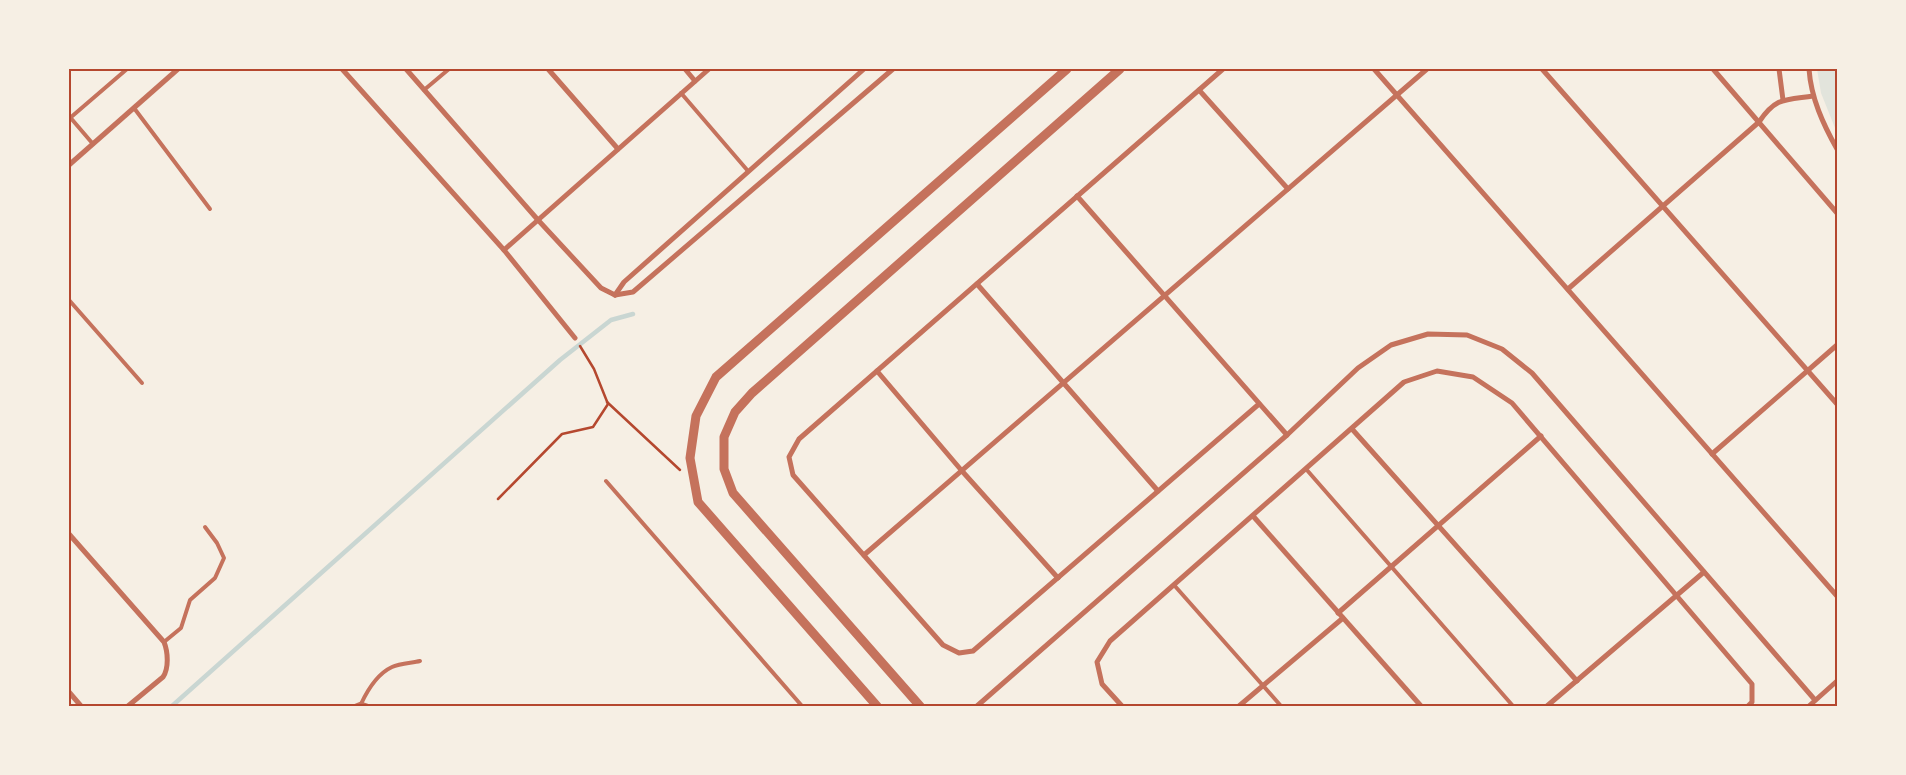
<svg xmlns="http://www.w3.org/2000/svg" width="1906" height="775" font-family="'PT Sans',sans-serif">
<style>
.green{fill:#e2e4dc}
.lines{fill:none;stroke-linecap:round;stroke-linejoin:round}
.stream{stroke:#c9d6d2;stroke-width:4.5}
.path{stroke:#b5482f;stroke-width:2.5}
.service{stroke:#c5725c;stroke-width:4}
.minor{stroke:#c5725c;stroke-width:5}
.tertiary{stroke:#c5725c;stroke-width:9}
.neatline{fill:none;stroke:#b5482f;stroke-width:2}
</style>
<rect width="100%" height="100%" fill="#f6efe4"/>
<path class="green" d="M1817,69H1837V133L1821,93Z"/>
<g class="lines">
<path class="stream" d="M172,706L560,360L611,320L633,314"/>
<g class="path">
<path d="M607,402L680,470"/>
<path d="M498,499L562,434L593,427L608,404L594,369L580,346"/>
</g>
<g class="service">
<path d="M424,90L449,69"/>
<path d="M681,93L748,171"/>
<path d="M134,108L210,209"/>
<path d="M69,116L93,144"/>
<path d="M70,118L127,69"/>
<path d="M69,300L142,383"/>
<path d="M1306,469L1513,706"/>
<path d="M606,481L802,706"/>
<path d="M1174,585L1281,706"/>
<path d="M164,642L181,628L190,600L215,578L224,558L217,543L205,527"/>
<path d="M361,704C368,689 377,674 392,667C400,663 412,663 420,661"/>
</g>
<g class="minor">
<path d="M342,69L504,250L575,338"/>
<path d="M406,69L538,220L601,288L615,295"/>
<path d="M548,69L618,149"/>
<path d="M685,69L695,81"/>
<path d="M1223,69L799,439L789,457L793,475L943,645L959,653L973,651L1259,404"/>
<path d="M1374,69L1837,596"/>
<path d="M1542,69L1837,404"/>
<path d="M1713,69L1837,213"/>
<path d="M1779,69L1783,100"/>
<path d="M1809,69C1811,98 1823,124 1837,149"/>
<path d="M1199,90L1288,189"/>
<path d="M69,165L178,69"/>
<path d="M1077,196L1287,435"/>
<path d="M504,250L709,69"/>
<path d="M977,284L1158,491"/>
<path d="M1568,289L1759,122C1776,97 1785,100 1813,96"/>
<path d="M615,295L633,292L893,69"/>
<path d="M615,295L624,282L864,69"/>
<path d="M877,371L962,471L1058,578"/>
<path d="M1352,429L1577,681"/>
<path d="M1712,454L1837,345"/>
<path d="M1253,516L1421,706"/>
<path d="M69,534L164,642C168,652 169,668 163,677L128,706"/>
<path d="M864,555L1427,69"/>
<path d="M1338,613L1541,436"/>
<path d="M69,692L81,706"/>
<path d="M356,706L361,704L367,706"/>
<path d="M977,706L1287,435L1358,368L1391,345L1428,334L1467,335L1502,349L1532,373L1815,700"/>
<path d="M1122,706L1102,684L1097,662L1110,641L1404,382L1437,371L1473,377L1512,403L1752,684V702L1748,706"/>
<path d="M1239,706L1343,618"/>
<path d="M1547,706L1704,572"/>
<path d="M1809,706L1837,681"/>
</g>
<g class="tertiary">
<path d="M877,706L698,502L690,458L696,416L716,377L1067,69"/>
<path d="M920,706L733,493L724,469V437L735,412L752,393L1120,69"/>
</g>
</g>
<rect width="1906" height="775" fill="none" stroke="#f6efe4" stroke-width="140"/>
<rect x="70" y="70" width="1766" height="635" class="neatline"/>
</svg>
